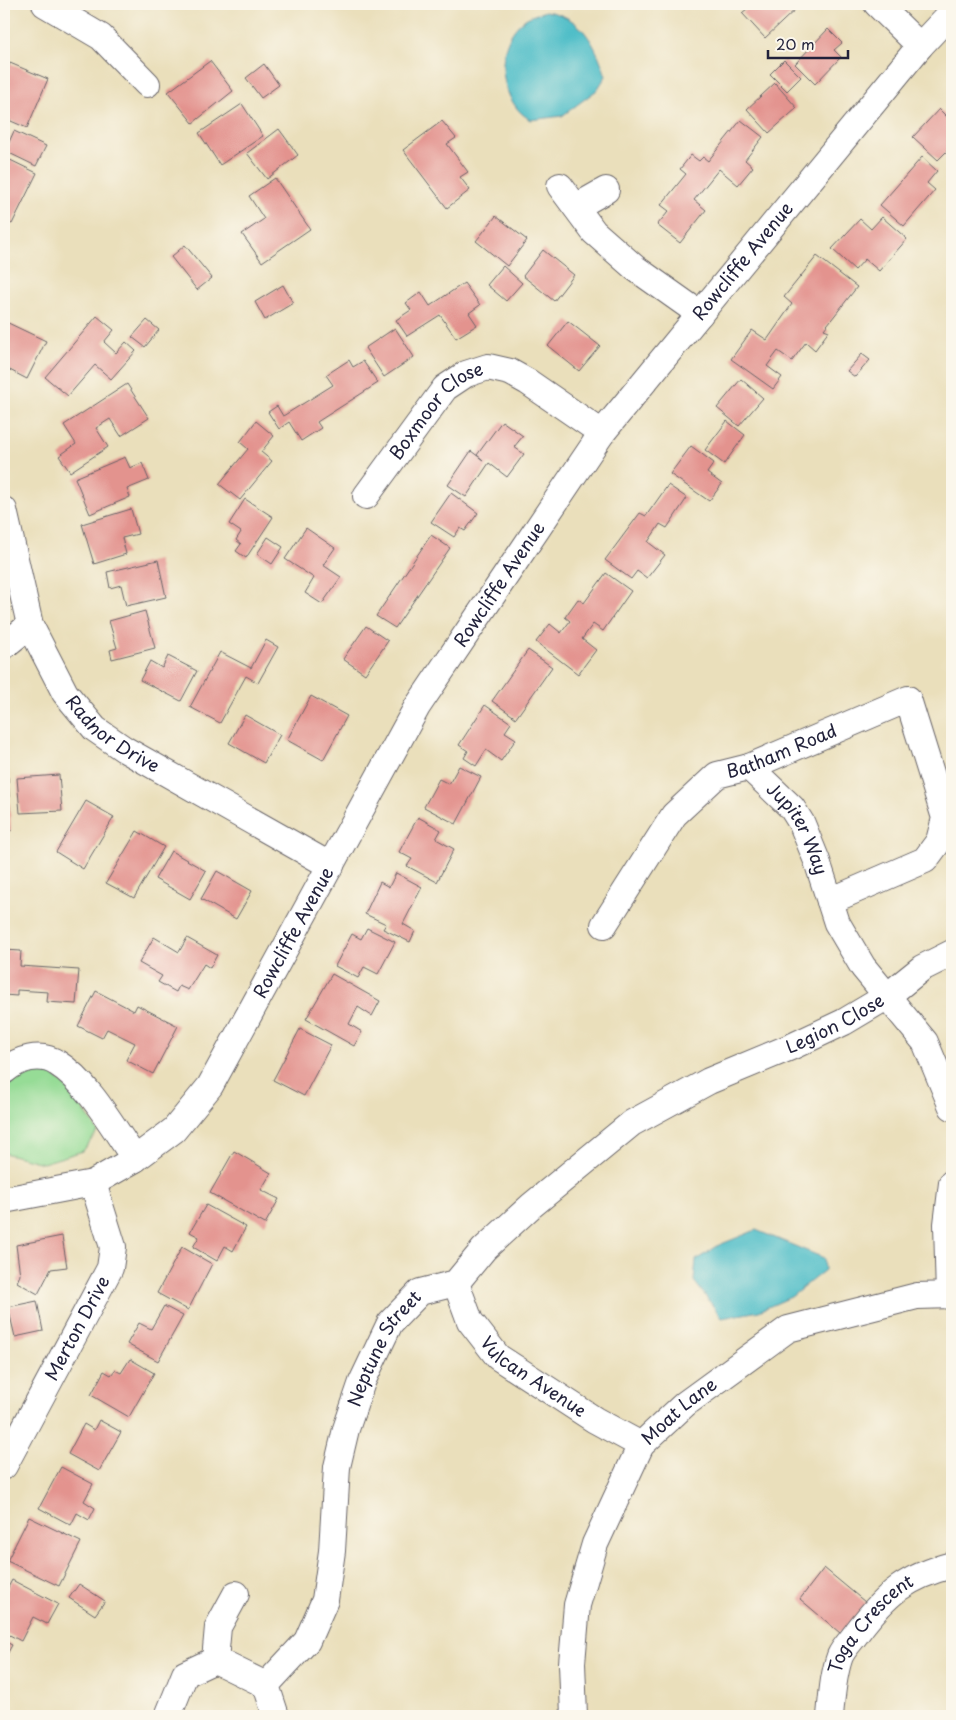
<svg xmlns="http://www.w3.org/2000/svg" width="956" height="1720" font-family="'Playpen Sans',sans-serif">
<style>
.green{fill:#96dc96;stroke:#5c7f68}
.water{fill:#50bec8;stroke:#397082}
.building{fill:#e3938e}
.lines{fill:none;stroke-linecap:round;stroke-linejoin:round}
.minor-casing{stroke:#686468;stroke-width:28}
.minor{stroke:#fff;stroke-width:26}
.labels{text-anchor:middle;stroke-width:4;stroke-linejoin:round;paint-order:stroke}
.street-label{font-size:18px;fill:#22223b;stroke:#fbf7ec}
</style>
<rect width="100%" height="100%" fill="#fbf7ec"/>
<filter id="ink" filterUnits="userSpaceOnUse"><feTurbulence type="fractalNoise" baseFrequency=".02" numOctaves="2"/><feDisplacementMap in="SourceGraphic" scale="10" xChannelSelector="R" yChannelSelector="G"/><feConvolveMatrix kernelMatrix="1 2 1 2 8 2 1 2 1" color-interpolation-filters="sRGB"/></filter>
<filter id="wash" filterUnits="userSpaceOnUse"><feTurbulence type="fractalNoise" baseFrequency=".0096" numOctaves="4" result="noise"/><feDisplacementMap in="SourceGraphic" scale="20" xChannelSelector="R" yChannelSelector="G"/><feGaussianBlur stdDeviation="1.12" result="paint"/><feColorMatrix in="noise" values="0 0 0 0 0 0 0 0 0 0 0 0 0 0 0 0 0 1.4 0 .05"/><feComposite in="paint" operator="in"/></filter>
<g filter="url(#wash)">
<rect width="100%" height="100%" fill="#eadfbb"/>
<path class="green" d="M37,1068C65,1075 82,1109 98,1131L83,1151L43,1163L4,1153V1087L6,1077Z"/>
<g class="water">
<path d="M545,11C582,16 595,43 606,76L597,90L562,116L530,120C525,116 519,112 516,107C497,82 498,40 524,20C529,16 538,14 545,11Z"/>
<path d="M756,1230L824,1258L825,1270L791,1297L759,1311L722,1318L694,1281L696,1260L719,1245Z"/>
</g>
<g id="blocks">
<g class="building">
<path d="M753,4H797L799,6L765,38L742,13Z"/>
<path d="M828,29L842,43L834,50L841,57L815,84L795,64Z"/>
<path d="M784,60L801,77L787,91L770,74Z"/>
<path d="M210,61L233,91L193,123L168,92Z"/>
<path d="M10,63L48,79L27,128L4,118V78Z"/>
<path d="M264,64L279,85L261,98L246,78Z"/>
<path d="M775,83L797,108L769,133L747,109Z"/>
<path d="M952,96V106L947,102Z"/>
<path d="M242,104L263,136L220,165L199,133Z"/>
<path d="M939,109L952,122V154L948,150L938,160L913,137Z"/>
<path d="M741,120L763,137L745,160L753,167L738,185L719,169L694,200L706,210L680,243L657,225L669,211L661,205L686,174L680,169L691,155L699,161L703,157L708,161Z"/>
<path d="M442,121L456,138L447,144L468,172L460,177L470,190L447,208L403,150Z"/>
<path d="M279,129L298,155L267,179L247,153Z"/>
<path d="M14,131L46,146L36,166L5,151Z"/>
<path d="M4,157L37,173L12,224L4,220Z"/>
<path d="M922,157L937,171L927,183L935,190L904,226L880,205Z"/>
<path d="M275,178L310,229L262,262L242,234L264,219L249,196Z"/>
<path d="M496,216L527,240L507,266L476,241Z"/>
<path d="M882,217L907,239L879,271L865,259L855,270L832,249L860,219L871,229Z"/>
<path d="M185,245L212,278L197,290L171,257Z"/>
<path d="M543,250L574,275L554,301L523,276Z"/>
<path d="M817,256L857,287L824,329L829,331L815,350L806,342L792,361L778,351L767,366L782,377L773,389L731,359L752,330L767,340L792,304L784,297Z"/>
<path d="M503,266L522,283L506,301L487,285Z"/>
<path d="M464,283L480,305L469,313L477,325L456,338L440,315L407,336L396,320L411,310L406,303L421,292L430,306Z"/>
<path d="M283,285L293,303L265,320L255,302Z"/>
<path d="M97,316L114,330L104,342L116,353L126,342L136,351L111,379L95,365L68,396L45,377Z"/>
<path d="M147,320L159,330L145,347L132,337Z"/>
<path d="M4,321L46,341L27,379L4,367Z"/>
<path d="M568,321L600,346L579,371L548,346Z"/>
<path d="M395,328L414,357L384,377L365,348Z"/>
<path d="M862,354L870,360L855,377L847,371Z"/>
<path d="M349,360L353,367L363,361L378,383L317,422L321,428L301,441L289,422L279,429L268,412L277,406L283,416L333,385L326,375Z"/>
<path d="M741,379L763,398L739,426L717,408Z"/>
<path d="M127,384L149,418L121,436L110,419L96,428L108,447L70,472L59,456L76,444L64,425Z"/>
<path d="M256,421L274,436L261,452L272,461L240,500L219,484L248,449L240,442Z"/>
<path d="M502,421L523,436L514,447L524,454L507,477L489,463L466,497L448,485L471,451L483,460L477,455Z"/>
<path d="M727,421L745,435L724,464L705,450Z"/>
<path d="M691,446L714,463L707,473L722,484L709,501L670,474Z"/>
<path d="M125,457L130,468L142,463L149,480L127,489L130,497L90,514L75,478Z"/>
<path d="M668,485L687,498L667,528L660,524L648,542L665,555L647,578L637,571L631,579L605,560L640,513L646,516Z"/>
<path d="M451,493L478,513L465,531L460,528L454,537L431,522Z"/>
<path d="M245,499L273,517L246,558L236,551L241,544L236,540L241,532L229,524Z"/>
<path d="M131,509L138,534L122,538L126,554L94,564L82,524Z"/>
<path d="M306,528L335,548L323,565L341,577L322,604L305,593L314,578L285,559Z"/>
<path d="M431,535L450,548L395,628L376,616Z"/>
<path d="M268,537L283,547L272,564L257,554Z"/>
<path d="M158,560L166,597L126,606L121,585L110,588L107,572Z"/>
<path d="M606,573L631,591L603,631L593,624L582,639L596,650L578,674L536,642L550,624L561,633L570,621L565,617L578,599L584,603Z"/>
<path d="M145,611L155,648L112,659L110,650L117,648L109,621Z"/>
<path d="M366,626L388,641L365,674L343,659Z"/>
<path d="M266,640L278,647L258,683L246,676L220,723L190,707L220,652L251,668Z"/>
<path d="M528,650L552,667L516,718L492,701Z"/>
<path d="M168,656L197,671L181,701L140,680L150,661L162,668Z"/>
<path d="M311,696L347,716L323,760L287,740Z"/>
<path d="M485,705L511,723L505,732L516,739L501,761L486,750L476,766L464,758L468,751L459,745Z"/>
<path d="M245,715L280,735L264,763L229,743Z"/>
<path d="M459,766L481,777L456,824L424,807L439,779L449,784Z"/>
<path d="M59,775L62,811L20,813L17,778Z"/>
<path d="M4,777H8L11,831H4Z"/>
<path d="M86,801L114,817L83,869L56,852Z"/>
<path d="M418,817L441,830L436,839L454,849L437,882L407,866L412,859L399,852Z"/>
<path d="M137,831L164,847L134,898L106,883Z"/>
<path d="M171,851L206,871L190,899L155,879Z"/>
<path d="M217,871L252,891L236,919L201,899Z"/>
<path d="M396,873L422,887L403,924L415,931L410,942L383,929L386,924L365,914L380,882L389,887Z"/>
<path d="M367,928L395,942L378,974L364,967L358,978L335,966L352,934L361,939Z"/>
<path d="M154,937L179,952L187,938L217,955L210,968L204,964L188,990L179,986L176,992L158,982L162,976L139,963Z"/>
<path d="M4,950L21,951L20,966L79,970L76,1004L47,1002L48,992L17,990V996L4,995Z"/>
<path d="M332,974L380,1001L372,1016L358,1007L349,1024L362,1032L354,1046L306,1019Z"/>
<path d="M96,991L134,1011L137,1005L178,1026L153,1074L126,1060L135,1043L107,1029L102,1038L78,1026Z"/>
<path d="M300,1029L331,1045L304,1096L273,1080Z"/>
<path d="M234,1151L271,1173L261,1190L279,1199L265,1224L210,1193Z"/>
<path d="M206,1205L246,1227L233,1251L225,1246L217,1261L193,1247L199,1237L190,1232Z"/>
<path d="M62,1236L67,1267L51,1269L38,1294L17,1282L20,1275L16,1245Z"/>
<path d="M182,1247L212,1264L188,1310L157,1293Z"/>
<path d="M37,1301L43,1331L15,1337L8,1307Z"/>
<path d="M164,1306L183,1316L158,1361L127,1344L139,1323L151,1329Z"/>
<path d="M130,1359L154,1373L129,1417L91,1395L104,1371L111,1375L115,1370L121,1373Z"/>
<path d="M99,1420L121,1432L99,1471L68,1454L84,1424L94,1430Z"/>
<path d="M61,1467L93,1484L84,1501L95,1508L89,1520L77,1513L71,1525L39,1508Z"/>
<path d="M29,1517L81,1542L59,1586L7,1561Z"/>
<path d="M824,1568L871,1607L840,1633L800,1599Z"/>
<path d="M12,1580L58,1604L47,1624L33,1617L21,1641L4,1632V1595Z"/>
<path d="M79,1584L105,1601L95,1615L69,1598Z"/>
<path d="M4,1641L12,1645L4,1660Z"/>
</g>
</g>
</g>
<g filter="url(#ink)">
<use href="#blocks" fill-opacity="0" stroke="#686468" stroke-width="1"/>
<g class="lines">
<defs>
<g id="minor">
<path d="M45,4L101,37L147,84"/>
<path d="M877,4L920,46"/>
<path d="M560,186L594,232L635,268L700,314"/>
<path d="M576,207L606,190"/>
<path id="s1" d="M366,496L445,388L466,374L488,367L510,372L528,382L602,433"/>
<path id="s2" d="M4,510L30,625L65,693L95,729L124,749L331,866"/>
<path d="M4,646L30,625"/>
<path id="s3" d="M749,767L792,808L802,824L817,861L837,923L863,967L925,1042L952,1107"/>
<path id="s4" d="M604,925L674,815L717,775L749,767L908,699L945,818L939,841L925,860L830,901"/>
<path d="M4,1071C18,1059 40,1052 57,1063C88,1082 114,1129 135,1159"/>
<path id="s5" d="M4,1200L93,1183L135,1159L174,1130L210,1086L417,707L602,433L920,46L952,12"/>
<path id="s6" d="M456,1283L470,1321L498,1357L595,1420L641,1445"/>
<path d="M949,1296L947,1224L952,1183"/>
<path id="s7" d="M4,1466L110,1268L113,1247L93,1183"/>
<path d="M215,1660L218,1627L236,1594"/>
<path d="M168,1716L185,1674L215,1660L266,1685"/>
<path id="s8" d="M276,1716L266,1685L307,1641L325,1600L332,1551L337,1467L346,1429L362,1382L390,1323L420,1292L456,1283L484,1249L531,1206L632,1123L709,1081L793,1046L844,1022L886,997L922,968L952,953"/>
<path id="s9" d="M574,1716L572,1663L577,1605L595,1544L641,1445L685,1404L788,1329L917,1296L952,1295"/>
<path id="s10" d="M830,1716C832,1696 833,1675 840,1656C844,1647 853,1639 858,1631C887,1593 906,1577 952,1565"/>
</g>
</defs>
<use href="#minor" class="minor-casing"/>
<use href="#minor" class="minor"/>
</g>
</g>
<g class="labels">
<g class="street-label">
<text dy="6" stroke="none"><textPath href="#s5" startOffset="1229">Rowcliffe Avenue</textPath></text>
<text dy="6" stroke="none"><textPath href="#s1" startOffset="112">Boxmoor Close</textPath></text>
<text dy="6" stroke="none"><textPath href="#s5" startOffset="824">Rowcliffe Avenue</textPath></text>
<text dy="6" stroke="none"><textPath href="#s2" startOffset="258">Radnor Drive</textPath></text>
<text dy="6" stroke="none"><textPath href="#s4" startOffset="258">Batham Road</textPath></text>
<text dy="6" stroke="none"><textPath href="#s3" startOffset="80">Jupiter Way</textPath></text>
<text dy="6" stroke="none"><textPath href="#s5" startOffset="419">Rowcliffe Avenue</textPath></text>
<text dy="6" stroke="none"><textPath href="#s8" startOffset="970">Legion Close</textPath></text>
<text dy="6" stroke="none"><textPath href="#s7" startOffset="156">Merton Drive</textPath></text>
<text dy="6" stroke="none"><textPath href="#s8" startOffset="400">Neptune Street</textPath></text>
<text dy="6" stroke="none"><textPath href="#s6" startOffset="126">Vulcan Avenue</textPath></text>
<text dy="6" stroke="none"><textPath href="#s9" startOffset="335">Moat Lane</textPath></text>
<text dy="6" stroke="none"><textPath href="#s10" startOffset="105">Toga Crescent</textPath></text>
</g>
</g>
<rect width="956" height="1720" fill="none" stroke="#fbf7ec" stroke-width="20"/>
<path d="M768 50v8h80v-8" fill="none" stroke="#22223b" stroke-width="2.5"/>
<text x="776" y="50" font-size="15" fill="#22223b" stroke="#fbf7ec" stroke-width="4" paint-order="stroke">20 m</text>
</svg>
